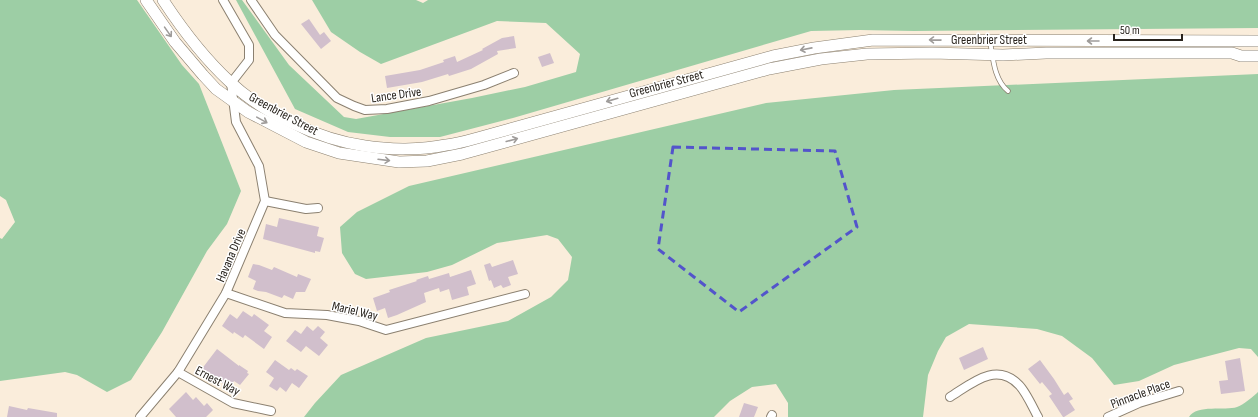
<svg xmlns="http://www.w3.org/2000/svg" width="1258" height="417" font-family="'Sofia Sans Condensed',sans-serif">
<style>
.forest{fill:#9dcea5}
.building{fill:#d1bfcc}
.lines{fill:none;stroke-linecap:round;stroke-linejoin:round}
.lane-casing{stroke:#8b8070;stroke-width:5.5}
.street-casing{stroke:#8b8070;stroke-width:10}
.secondary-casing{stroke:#8b8070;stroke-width:12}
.lane{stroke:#fff;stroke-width:4}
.street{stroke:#fff;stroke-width:8}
.secondary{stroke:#fff;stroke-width:11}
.oneway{stroke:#9f9c9a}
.marked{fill:none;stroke:#5354cb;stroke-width:3;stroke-dasharray:8 5;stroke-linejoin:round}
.labels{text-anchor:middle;stroke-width:3;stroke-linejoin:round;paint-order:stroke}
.street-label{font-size:13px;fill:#29241e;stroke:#fff}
</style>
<rect width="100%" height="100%" fill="#faeddb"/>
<g class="forest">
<path d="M0,0H137L182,65L199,84L241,191L227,224L207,251L162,332L131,380L107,392L77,375L65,372L0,381V238L2,239L15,222L6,200L0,196Z"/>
<path d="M236,0H242L289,65L344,117L356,119L472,98L525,87L576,72L580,54L546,23L497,21L381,64L360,52L331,32L312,0H416L423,3L428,0H1258V28L914,31L860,30L811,31L513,118L440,137H390L348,132L295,109Z"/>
<path d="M1258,74V357L1251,349L1239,348L1174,365L1139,381L1114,385L1092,358L1062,336L1037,329L969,324L946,337L938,351L928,375L923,417H788V403L776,384L752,387L730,401L714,417H304L315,403L341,375L426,338L508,321L551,297L568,280L572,257L558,239L547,235L497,243L452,265L427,272L366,279L355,274L342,253L340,227L357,212L409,186L766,103L894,90Z"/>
<path d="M1258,392V417H1189C1197,404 1225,411 1237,407C1243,405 1254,396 1258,392Z"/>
</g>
<g class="building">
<path d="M309,19L320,35L324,32L331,41L321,49L301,24Z"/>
<path d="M514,36L516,48L497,51L498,54L471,69L449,76L448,74L422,82L387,88L385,76L420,70L444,62L443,60L455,56L457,62L483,50L482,49L502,38Z"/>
<path d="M550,53L554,63L542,67L538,57Z"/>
<path d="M279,218L319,227L317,236L324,238L320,252L315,251V253L263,239L266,224L277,227Z"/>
<path d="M513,260L518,274L508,277L511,285L503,288L501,285L494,288L491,280L489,281L484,265L490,263L492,267Z"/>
<path d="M253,264L259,265L272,270L274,267L297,277L298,274L311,279L305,292H296L293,299L284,295L282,298L266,292L258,291L253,289L256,281L248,277Z"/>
<path d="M471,270L476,284L467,287L469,295L452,300L449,289L440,292L439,288L424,293L426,302L397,315L388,318L385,308L377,311L373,298L390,292L389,290L417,281L416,280L428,276L429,279L449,273L450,277Z"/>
<path d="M243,311L252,317L254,314L269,325L264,331L272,337L264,349L245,335L243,338L234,332L233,334L222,326L230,314L237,319Z"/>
<path d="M307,326L313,331L318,326L325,332L320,338L328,345L319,356L306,346L301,352L286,341L295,330L301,334Z"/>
<path d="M983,347L988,359L964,370L959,358Z"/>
<path d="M217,349L239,366V365L248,371L247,373L249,374L240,385L234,381L229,388L211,375L210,377L201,370Z"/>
<path d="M1240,358L1245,391L1221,394L1219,381L1228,380L1225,361Z"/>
<path d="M275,360L289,370L291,368L295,371L297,369L308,376L299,388L292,383L286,392L280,387L277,391L269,386L274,378L266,372Z"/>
<path d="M1040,360L1054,379L1064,395L1068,392L1073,399L1069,401L1075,410L1064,417H1063L1049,396L1052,394L1042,382L1040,384L1028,369Z"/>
<path d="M186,392L193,400L196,397L204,406L207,403L213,410L206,417H176L169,409Z"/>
<path d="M744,403L758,407L754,417H739Z"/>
<path d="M9,406L27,410L28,408L57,413V417H7Z"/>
</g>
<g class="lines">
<defs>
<path id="lane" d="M990,41C993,58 994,80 1008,91"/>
<g id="street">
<path d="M251,0L275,35L337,98L354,106L365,110L387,109L429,101L484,85L514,73"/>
<path d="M265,201L306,209L318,208"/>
<path d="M226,293L285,313L327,315L359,321L386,330L525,294"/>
<path d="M178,372L233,403L271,411"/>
<path d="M950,397C971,384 996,361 1019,385C1026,392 1033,408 1038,417"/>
<path d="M140,417L178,372L226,293L265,201L259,166L236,122L231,83L249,60V45L223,0"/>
<path d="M771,417L772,415"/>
<path d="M1108,417L1139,403L1179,391"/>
</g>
<g id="secondary">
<path d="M146,0L175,42L203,75L216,89L248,112L306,142L339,153L399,162L427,161L462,154L769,69L821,59L867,54L932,53L1003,55L1046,53H1232L1241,56H1258"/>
<path d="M163,0C182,29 204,58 230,82C264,114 318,139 365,146C390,150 421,150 446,145C458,144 470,140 481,137L773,56L814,48L873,40L1258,41"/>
</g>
</defs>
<use href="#lane" class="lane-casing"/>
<use href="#street" class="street-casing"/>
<use href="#secondary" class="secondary-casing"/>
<use href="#lane" class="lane"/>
<use href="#street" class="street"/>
<use href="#secondary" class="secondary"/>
</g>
<defs><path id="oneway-shaft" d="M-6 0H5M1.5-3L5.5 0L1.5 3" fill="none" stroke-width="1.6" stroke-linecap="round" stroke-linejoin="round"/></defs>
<g class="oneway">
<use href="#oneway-shaft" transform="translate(168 32) rotate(55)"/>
<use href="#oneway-shaft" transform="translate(935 40) rotate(-179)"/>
<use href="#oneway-shaft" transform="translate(1093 41) rotate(-180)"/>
<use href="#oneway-shaft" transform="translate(806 49) rotate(169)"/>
<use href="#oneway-shaft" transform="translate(612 100) rotate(164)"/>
<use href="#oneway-shaft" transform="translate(262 120) rotate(29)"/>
<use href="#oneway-shaft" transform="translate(512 140) rotate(-15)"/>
<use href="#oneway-shaft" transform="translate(384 160) rotate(7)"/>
</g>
<path class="marked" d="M673,147L835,151L857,227L739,312L658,249Z"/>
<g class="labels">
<g class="street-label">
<text x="989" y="44">Greenbrier Street</text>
<text transform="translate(666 83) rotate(-15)" y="5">Greenbrier Street</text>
<text transform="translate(396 94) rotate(-8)" y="5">Lance Drive</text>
<text transform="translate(284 113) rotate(28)" y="5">Greenbrier Street</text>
<text transform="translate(230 255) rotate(-67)" y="5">Havana Drive</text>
<text transform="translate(355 310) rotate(13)" y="5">Mariel Way</text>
<text transform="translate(218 380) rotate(28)" y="5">Ernest Way</text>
<text transform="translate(1140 393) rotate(-20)" y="5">Pinnacle Place</text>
</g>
</g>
<path d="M1114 34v6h68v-6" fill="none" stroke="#29241e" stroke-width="2"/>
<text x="1120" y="34" font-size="12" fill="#29241e" stroke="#ffffff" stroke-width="3" paint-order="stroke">50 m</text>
</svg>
